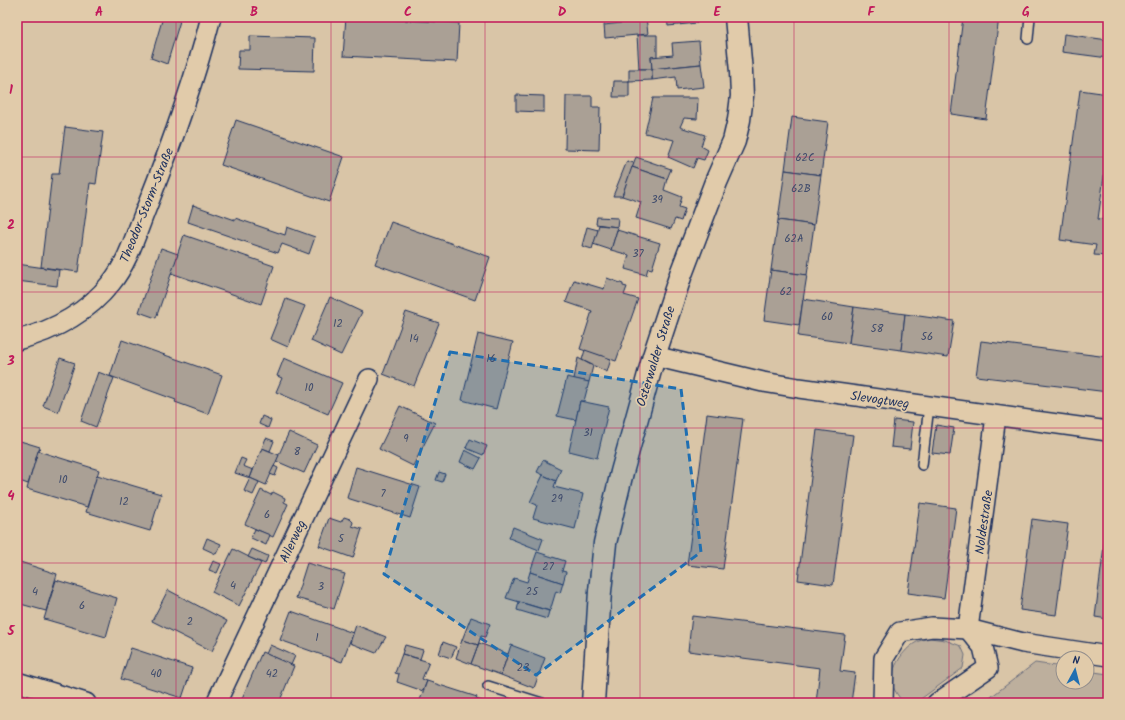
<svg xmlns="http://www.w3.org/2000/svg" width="1125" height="720" font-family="Kalam,sans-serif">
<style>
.green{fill:#bdaf9d;stroke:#6c6f7e}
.building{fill:#aaa095;stroke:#1b2f5e}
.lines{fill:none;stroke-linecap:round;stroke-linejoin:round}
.service-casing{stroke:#1b2f5e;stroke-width:12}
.minor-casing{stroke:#1b2f5e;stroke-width:22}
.tertiary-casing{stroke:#1b2f5e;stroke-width:25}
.service{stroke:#e1cbaa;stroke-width:9}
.minor{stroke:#e1cbaa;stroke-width:19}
.tertiary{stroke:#e1cbaa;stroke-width:22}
.marked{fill:#1f6fb2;fill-opacity:0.2;stroke:#1f6fb2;stroke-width:3;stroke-dasharray:8 5;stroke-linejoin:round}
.grid{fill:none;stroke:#c2185b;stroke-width:1;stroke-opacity:0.55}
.labels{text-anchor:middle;stroke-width:3.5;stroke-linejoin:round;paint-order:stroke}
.number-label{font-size:11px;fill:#3f4b6c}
.street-label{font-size:13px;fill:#1b2f5e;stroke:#e1cbaa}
.neatline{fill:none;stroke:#c2185b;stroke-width:1.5}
.grid-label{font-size:13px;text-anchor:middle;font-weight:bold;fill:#c2185b}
</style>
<rect width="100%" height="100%" fill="#d9c5a7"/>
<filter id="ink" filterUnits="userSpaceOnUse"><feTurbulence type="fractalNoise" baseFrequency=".025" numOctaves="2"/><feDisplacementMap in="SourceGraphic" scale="8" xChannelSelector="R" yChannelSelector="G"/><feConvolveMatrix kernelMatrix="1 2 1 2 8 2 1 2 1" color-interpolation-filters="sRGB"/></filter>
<g filter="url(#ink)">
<g class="green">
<path d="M930,638L945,640L961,646L965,655L963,668L918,701L914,703L903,702C898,696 893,689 892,682C891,668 903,650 915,643C920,640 926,639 930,638Z"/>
<path d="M1035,663L1063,667V682H1087V671L1108,674V703H983Z"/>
</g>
<g class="building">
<path d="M163,17H168L180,21L167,64L151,58Z"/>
<path d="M346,17L459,23L457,62L343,56Z"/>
<path d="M620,17H646L648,34L605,38L604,25L621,23Z"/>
<path d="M667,17H697V23L668,26Z"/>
<path d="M963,17H999L986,119L951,114Z"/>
<path d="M1064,34L1108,40V58L1062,52Z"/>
<path d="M637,35H657V57H651L652,69H639Z"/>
<path d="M250,36L315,38L314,71L238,69L239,50H250Z"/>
<path d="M699,41L701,64L652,69L651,57L673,55L672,43Z"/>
<path d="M701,64L704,87L677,90L676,77L652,80V69Z"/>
<path d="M629,69H652V80L629,81Z"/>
<path d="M614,81H629V97H613Z"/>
<path d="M1080,90L1108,94V148L1098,219L1108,220V256L1094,255L1096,245L1060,240Z"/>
<path d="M516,95L544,96V112L516,111Z"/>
<path d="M566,96H592V107H600L599,150L565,149Z"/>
<path d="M653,98H698L697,119L684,118L680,127L705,135L701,146L708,150L704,160L697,158L693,168L668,157L674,140L645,133Z"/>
<path d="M792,117L828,122L821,175L785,170Z"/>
<path d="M236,120L344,157L329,202L221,165Z"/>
<path d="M65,127L103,132L96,184L90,183L78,272L41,267L52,174H59Z"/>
<path d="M636,157L671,169L667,179L632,167Z"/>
<path d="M627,161L634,163L622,196H613Z"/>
<path d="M632,167L667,179L664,190L682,197L679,207L685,209L681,221L675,219L671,229L636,218L641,202L622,196Z"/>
<path d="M785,170L821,175L814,225L778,220Z"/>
<path d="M193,205L235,220V218L285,235L287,227L315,237L309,254L282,244L278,253L188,222Z"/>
<path d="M597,217L618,218L617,227L596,224Z"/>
<path d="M778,220L814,225L807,275L771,270Z"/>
<path d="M391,222L490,257L475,300L375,264Z"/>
<path d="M599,225L618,227L611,250L593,244Z"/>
<path d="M587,227L598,230L592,249L582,246Z"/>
<path d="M617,230L660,243L652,269L648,268L646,275L625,269L629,255L611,250Z"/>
<path d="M184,235L274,266L261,304L171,273Z"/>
<path d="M161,248L178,254L156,318L139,312Z"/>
<path d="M17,264L59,270L57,286L17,281Z"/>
<path d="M771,270L807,275L799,325L764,320Z"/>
<path d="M607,278L623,284V286L627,287L624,295L638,299L616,361L580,349L592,311L566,302L574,280L604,289Z"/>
<path d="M330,297L362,312L341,355L311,341Z"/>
<path d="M286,299L305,306L288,347L270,339Z"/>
<path d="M803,299L854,307L849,343L798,336Z"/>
<path d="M854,307L905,314L901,350L849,343Z"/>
<path d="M406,312L439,323L414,386L383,374Z"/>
<path d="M905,314L954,321L948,357L901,350Z"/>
<path d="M478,334L513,342L496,409L462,400Z"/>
<path d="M122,340L222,375L208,414L175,402L176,400L110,376Z"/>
<path d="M981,341L1108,357V392L976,376Z"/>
<path d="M585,350L611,359L607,372L582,360Z"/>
<path d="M60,358L75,363L58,412L43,406Z"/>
<path d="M284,358L342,383L328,414L276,392L282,378L277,376Z"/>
<path d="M578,358L593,366L589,382L574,379Z"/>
<path d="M98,372L114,378L96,427L81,421Z"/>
<path d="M567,377L589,382L584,401H580L576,420L557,416Z"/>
<path d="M580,401L609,407L597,458L569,451Z"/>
<path d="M400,406L435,423L413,466L379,449Z"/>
<path d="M707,414L743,419L723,569L687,565Z"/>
<path d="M262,416L271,420L268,428L259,424Z"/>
<path d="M894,420L913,422L910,449L891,447Z"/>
<path d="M936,425L954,428L950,455L932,453Z"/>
<path d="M817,430L853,435L833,585L798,580Z"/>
<path d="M289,432L317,445L304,473L276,461Z"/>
<path d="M266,438L274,441L270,451L262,448Z"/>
<path d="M470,439L487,446L483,455L466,448Z"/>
<path d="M17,440L40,447L28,484L17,480Z"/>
<path d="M262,448L279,455L266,485L250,478Z"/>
<path d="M465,450L481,458L475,469L460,462Z"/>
<path d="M38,451L99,470L87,507L27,489Z"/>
<path d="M241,458L246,460L243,466L253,470L250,478L235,473Z"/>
<path d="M543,460L561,469L556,481L537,472Z"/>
<path d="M274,466L278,468L275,476L270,474Z"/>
<path d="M356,467L420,487L410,518L347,498Z"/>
<path d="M439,472L445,474L442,482L436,480Z"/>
<path d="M97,475L161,494L150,531L86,512Z"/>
<path d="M543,475L556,481L554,487L583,494L575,529L533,518L537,505L530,502Z"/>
<path d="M250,478L259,482L253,495L244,491Z"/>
<path d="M261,490L271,495L273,492L285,498L284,502L288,504L273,537L245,524Z"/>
<path d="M920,503L956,508L944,598L908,593Z"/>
<path d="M1108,514V619L1095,617Z"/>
<path d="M344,517L350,519L353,522L352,526L362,529L353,558L319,546L329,518L341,522Z"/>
<path d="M1032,519L1068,524L1056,615L1020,610Z"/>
<path d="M513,527L543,539L539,550L509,538Z"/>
<path d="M255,529L270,535L266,545L251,538Z"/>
<path d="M207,538L221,544L216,554L203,548Z"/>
<path d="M233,549L261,563L239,606L212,592Z"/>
<path d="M252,549L268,556L265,564L248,557Z"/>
<path d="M537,552L565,561L562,571L566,572L563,583L530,572Z"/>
<path d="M17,561L57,574L46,611L17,603Z"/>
<path d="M213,561L221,564L217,573L209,570Z"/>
<path d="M307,563L345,574L334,609L296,598Z"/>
<path d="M530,572L563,583L560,593L556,591L550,611L506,598L514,578L527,582Z"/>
<path d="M56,580L117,598L106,637L44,619Z"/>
<path d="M168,590L227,621L212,651L152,621Z"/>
<path d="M519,602L549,611L547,619L517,610Z"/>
<path d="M291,611L353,633L342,662L280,640Z"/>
<path d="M692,616L845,635L840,671L855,673L851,703H816L820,668L688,651Z"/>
<path d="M471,617L490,624L485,637L481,636L478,645L462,640Z"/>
<path d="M356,625L386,637L376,653L350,643Z"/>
<path d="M462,640L478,645L471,664L456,658Z"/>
<path d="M443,642L456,647L451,658L439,654Z"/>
<path d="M479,643L508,654L501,675L471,664Z"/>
<path d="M270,645L295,656L291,665L266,654Z"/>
<path d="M405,645L423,650L420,659L402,654Z"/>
<path d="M511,645L545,658L534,688L501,675Z"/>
<path d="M131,648L192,668L182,698L121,679Z"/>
<path d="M262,652L294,666L279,703H240Z"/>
<path d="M402,654L429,662L422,679L427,681L423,691L397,682L399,674L395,673Z"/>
<path d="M427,681L477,697L476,699L488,703H419Z"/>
</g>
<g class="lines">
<defs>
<g id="service">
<path d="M1028,39L1030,17"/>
<path d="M922,465L929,406"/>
<path d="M488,686L542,703"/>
</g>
<g id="minor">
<path d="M17,340C53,331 87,313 111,283C128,262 136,234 146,209C171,146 194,83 211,17"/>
<path d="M654,356L763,382L799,388L1108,431"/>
<path d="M17,682L86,703"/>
<path d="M216,703L369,379"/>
<path d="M883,703L884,658L900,632L932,627L968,629L1023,643L1108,656"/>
<path d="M937,703L988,668L983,647L968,629L996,416"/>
</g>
<path id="tertiary" d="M593,703L600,591L605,543L622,472L654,356L681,274L716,182L734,141L739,120L742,96L741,72L736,17"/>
</defs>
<use href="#service" class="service-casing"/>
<use href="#minor" class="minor-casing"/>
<use href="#tertiary" class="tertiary-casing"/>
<use href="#service" class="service"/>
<use href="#minor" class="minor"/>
<use href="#tertiary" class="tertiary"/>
</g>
</g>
<path class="marked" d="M450,352L681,389L701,552L536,675L384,574Z"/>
<path class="grid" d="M176,17V703M331,17V703M485,17V703M640,17V703M794,17V703M949,17V703M17,157H1108M17,292H1108M17,428H1108M17,563H1108"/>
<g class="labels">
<g class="number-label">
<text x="805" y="161">62C</text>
<text x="801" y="192">62B</text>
<text x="657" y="203">39</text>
<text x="794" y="242">62A</text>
<text x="638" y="257">37</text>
<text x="786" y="295">62</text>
<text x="827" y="320">60</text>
<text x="338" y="327">12</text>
<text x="877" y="332">58</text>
<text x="927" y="340">56</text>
<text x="414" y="342">14</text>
<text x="491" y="362">16</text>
<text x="309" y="391">10</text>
<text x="588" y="436">31</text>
<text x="406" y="442">9</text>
<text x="297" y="455">8</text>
<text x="63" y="483">10</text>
<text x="383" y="497">7</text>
<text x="557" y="502">29</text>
<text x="124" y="505">12</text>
<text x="267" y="518">6</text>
<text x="341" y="542">5</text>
<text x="548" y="570">27</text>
<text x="233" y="589">4</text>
<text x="321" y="590">3</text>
<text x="35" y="595">4</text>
<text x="532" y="595">25</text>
<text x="82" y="609">6</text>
<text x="190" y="625">2</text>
<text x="317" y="641">1</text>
<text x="523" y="671">23</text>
<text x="156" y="677">40</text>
<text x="272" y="677">42</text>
</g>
<g class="street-label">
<text transform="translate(146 205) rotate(-68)" y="5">Theodor-Storm-Straße</text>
<text transform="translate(655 356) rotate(-73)" y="5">Osterwalder Straße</text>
<text transform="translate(880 399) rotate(8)" y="5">Slevogtweg</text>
<text transform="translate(983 522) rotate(-82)" y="5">Noldestraße</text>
<text transform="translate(292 541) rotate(-65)" y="5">Allerweg</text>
</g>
</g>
<rect width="1125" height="720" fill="none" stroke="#e1cbaa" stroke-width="44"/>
<g transform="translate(1075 670) rotate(7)"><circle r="19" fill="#e1cbaa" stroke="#928d8c"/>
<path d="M0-3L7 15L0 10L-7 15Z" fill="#1f6fb2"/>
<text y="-6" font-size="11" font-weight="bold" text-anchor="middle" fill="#1b2f5e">N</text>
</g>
<rect x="22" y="22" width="1081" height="676" class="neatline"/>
<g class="grid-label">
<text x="99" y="16">A</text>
<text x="254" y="16">B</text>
<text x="408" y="16">C</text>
<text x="562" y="16">D</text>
<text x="717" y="16">E</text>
<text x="871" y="16">F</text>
<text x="1026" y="16">G</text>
<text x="11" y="94">1</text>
<text x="11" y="229">2</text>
<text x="11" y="365">3</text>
<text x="11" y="500">4</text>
<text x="11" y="635">5</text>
</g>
</svg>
